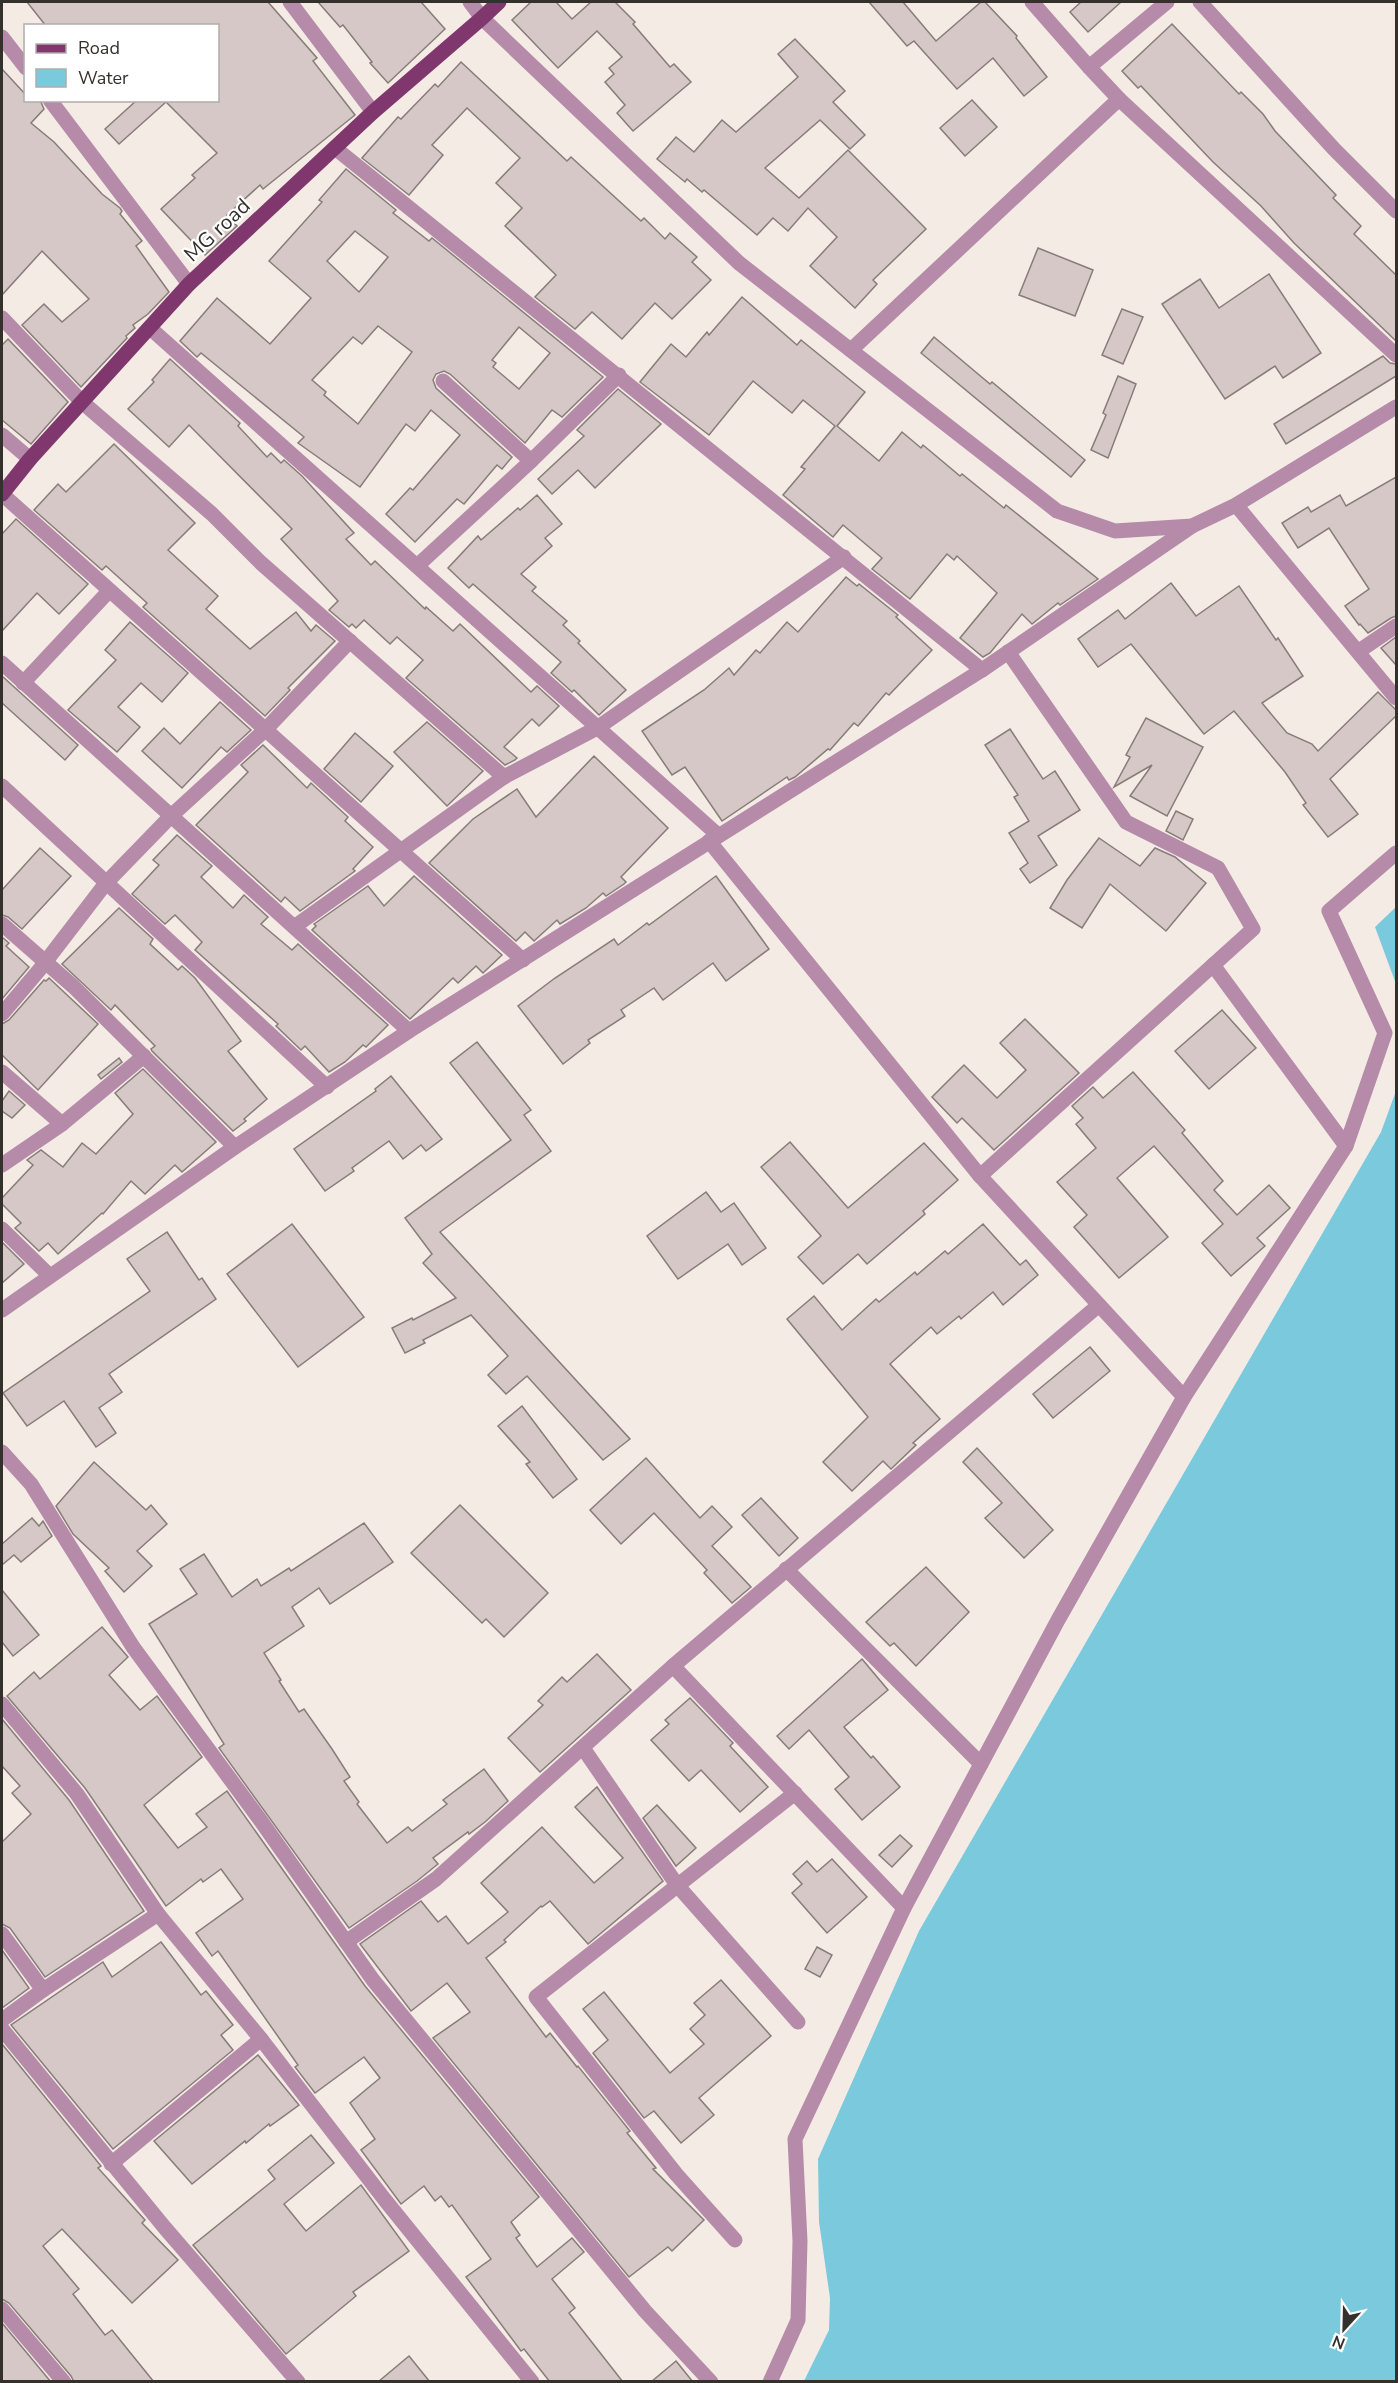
<svg xmlns="http://www.w3.org/2000/svg" width="1398" height="2383" font-family="'Nunito Sans',sans-serif">
<style>
.water{fill:#7ac9dd}
.building{fill:#d5c8c6;stroke:#887c7a;stroke-width:1.5;fill-rule:evenodd}
.lines{fill:none;stroke-linecap:round;stroke-linejoin:round}
.minor{stroke:#b58ba9;stroke-width:15}
.major{stroke:#7f376e;stroke-width:15}
.labels{text-anchor:middle;stroke-width:4.5;stroke-linejoin:round;paint-order:stroke}
.street-label{font-size:21px;fill:#34312d;stroke:#fff}
</style>
<rect width="100%" height="100%" fill="#f4ece4"/>
<g class="water">
<path d="M1396,907V984L1375,927Z"/>
<path d="M1396,1091V2381H804L829,2330L830,2298L819,2222L818,2159L919,1931L1381,1132Z"/>
</g>
<g class="building">
<path d="M27,2H268L317,58L313,61L355,115L263,189L260,185L227,215L237,226L205,255L161,209L195,178L192,175L217,153L166,102L119,144L105,129L137,100H218V26H46Z"/>
<path d="M318,2H421L445,29L388,83L370,63L372,62L343,25L340,27Z"/>
<path d="M531,2H556L572,19L591,2H615L635,22L633,24L670,67L674,64L691,82L633,131L617,113L625,105L605,82L614,74L609,68L622,57L597,31L558,68L512,20Z"/>
<path d="M869,2H903L936,41L981,2H985L1017,36L1016,38L1047,77L1024,96L993,58L957,89L914,41L907,46Z"/>
<path d="M1081,2H1121L1088,32L1070,12Z"/>
<path d="M1172,24L1239,94L1241,92L1263,114L1275,131L1336,195L1333,198L1361,226L1354,234L1396,275V341L1294,243L1261,206L1213,162L1141,86L1138,88L1122,71Z"/>
<path d="M795,39L845,91L833,102L865,135L850,149L820,120L765,168L799,198L848,150L926,229L873,280L877,284L855,308L810,266L837,237L808,208L788,231L773,218L757,235L704,190L702,192L687,179L685,182L657,159L676,137L694,152L722,120L736,132L798,77L778,54Z"/>
<path d="M461,62L567,161L571,157L641,221L644,218L665,239L670,233L697,257L692,262L711,280L672,319L655,303L622,339L592,312L575,329L535,297L556,275L505,226L522,208L496,183L520,158L467,108L432,145L443,155L409,195L362,158L398,117L401,119L435,84L438,87Z"/>
<path d="M2,69L26,95V100H40L44,109L31,123L54,142L102,194L120,208L122,211L120,214L142,241L136,246L169,292L148,314L133,325L135,328L126,336L127,338L81,387L22,325L44,304L62,322L89,299L42,251L2,295Z"/>
<path d="M972,100L997,127L965,156L940,128Z"/>
<path d="M346,169L396,210L393,213L429,241L432,238L603,377L562,417L552,410L525,443L450,374L444,371L436,374L433,380L436,388L512,457L502,469L497,465L464,504L457,499L415,542L386,514L410,488L413,490L460,435L431,410L415,431L406,424L360,487L298,443L304,437L201,353L197,357L180,341L217,298L270,344L311,298L269,261L322,202L319,200ZM355,231L388,257L359,292L327,261ZM378,326L412,352L358,424L324,395L326,392L312,380L353,337L362,344ZM519,327L550,353L519,389L493,367L496,363L492,360Z"/>
<path d="M1038,248L1093,270L1075,316L1019,295Z"/>
<path d="M1269,274L1321,353L1283,378L1275,366L1225,399L1162,304L1200,279L1219,308Z"/>
<path d="M742,297L797,345L801,340L865,392L837,426L879,461L902,432L921,448L923,445L960,476L962,474L1004,508L1006,505L1098,579L1060,605L1058,603L1032,624L1022,614L990,653L983,657L960,638L997,593L957,556L954,560L947,554L910,599L872,569L882,558L843,525L833,537L783,495L805,469L801,467L835,426L803,400L792,413L753,381L709,435L640,382L671,344L686,357L707,332L709,335Z"/>
<path d="M1122,309L1143,317L1123,364L1102,355Z"/>
<path d="M934,337L990,384L992,382L1085,460L1071,477L921,353Z"/>
<path d="M8,339L68,402L31,444L2,420V345Z"/>
<path d="M1383,356L1390,363L1396,364V376L1286,444L1274,424Z"/>
<path d="M170,359L240,423L238,426L267,457L271,453L281,463L284,460L302,476L354,533L346,539L371,565L375,561L425,609L426,607L453,631L460,624L531,692L537,686L559,706L539,726L532,719L504,747L517,758L515,760L505,765L406,678L423,660L397,637L390,644L364,620L356,628L352,624L349,627L329,610L338,601L281,539L292,529L189,425L169,447L128,409L154,382L152,380Z"/>
<path d="M1118,376L1136,384L1108,458L1091,450L1106,415L1103,413Z"/>
<path d="M618,389L661,424L595,488L578,470L552,494L538,479L584,436L577,430Z"/>
<path d="M114,444L195,523L168,550L218,596L206,609L250,649L296,612L311,631L316,625L335,641L288,688L290,690L265,716L143,607L147,603L106,566L102,570L34,510L58,484L66,492Z"/>
<path d="M1396,477V616L1391,618L1368,633L1360,624L1359,625L1345,606L1369,589L1329,528L1298,548L1282,523L1308,507L1311,512L1340,495L1346,506Z"/>
<path d="M537,495L562,524L545,538L552,546L521,574L536,587L532,591L567,621L563,625L580,641L578,643L626,690L599,715L574,690L572,692L551,673L561,662L473,584L469,588L448,568L478,536L481,540L518,508L520,510Z"/>
<path d="M16,519L88,584L59,614L37,593L2,631V534Z"/>
<path d="M846,577L857,586L859,584L898,615L896,617L932,650L889,695L886,693L858,726L854,723L830,750L828,749L795,777L789,780L787,777L722,821L685,767L672,775L642,731L704,690L729,668L734,675L756,650L760,653L787,622L798,632Z"/>
<path d="M1171,583L1196,616L1239,586L1276,640L1278,638L1303,676L1262,703L1287,733L1312,744L1318,751L1378,692L1396,710V716L1330,779L1358,814L1328,837L1303,805L1306,803L1285,772L1234,711L1204,734L1131,644L1098,667L1078,639L1118,610L1125,619Z"/>
<path d="M130,622L188,673L162,702L141,683L118,707L140,727L117,752L68,710L116,660L105,650Z"/>
<path d="M1396,637V665L1381,648Z"/>
<path d="M2,676L78,745L65,760L2,703Z"/>
<path d="M220,702L251,730L227,752L221,747L182,788L142,751L164,728L180,744Z"/>
<path d="M1146,718L1203,747L1167,816L1130,796L1152,765L1114,787L1130,757L1126,755Z"/>
<path d="M427,722L483,771L447,806L394,752Z"/>
<path d="M1010,729L1043,779L1055,771L1080,810L1038,836L1057,865L1030,883L1020,869L1028,863L1009,833L1029,821L1014,797L1018,795L985,745Z"/>
<path d="M355,733L393,766L361,802L324,769Z"/>
<path d="M263,745L307,788L311,783L348,817L345,821L373,847L353,869L355,871L300,911L285,897L281,902L196,825L248,772L241,765Z"/>
<path d="M594,756L668,828L621,877L626,882L624,884L606,896L603,893L586,908L560,924L557,920L534,941L525,932L516,941L429,863L473,819L517,789L536,817Z"/>
<path d="M1176,811L1193,819L1183,840L1166,831Z"/>
<path d="M177,835L212,866L201,877L233,908L244,895L268,917L261,924L292,950L298,944L388,1025L366,1047L363,1045L345,1062L329,1072L305,1046L301,1050L276,1026L278,1024L195,950L202,942L175,915L165,924L132,894L159,865L153,860Z"/>
<path d="M1099,838L1140,866L1155,848L1175,857L1206,883L1166,931L1110,884L1082,928L1050,908L1067,880Z"/>
<path d="M40,848L71,876L22,929L8,917L2,915V890Z"/>
<path d="M414,876L502,955L483,973L476,966L458,983L453,978L410,1019L312,930L316,926L314,924L368,886L384,906Z"/>
<path d="M716,876L769,949L726,981L713,963L663,1000L654,988L621,1010L625,1016L588,1040L590,1043L563,1064L518,1006L555,978L614,939L618,945L647,923L649,925Z"/>
<path d="M119,908L153,939L150,944L178,970L182,966L195,978L241,1041L228,1051L267,1099L244,1119L246,1121L233,1131L152,1051L151,1049L155,1046L115,1005L111,1010L62,964Z"/>
<path d="M2,937L9,943L6,946L29,967L2,999Z"/>
<path d="M49,978L98,1024L38,1090L2,1055V1024L9,1020L44,980L46,981Z"/>
<path d="M1222,1010L1256,1048L1209,1089L1175,1051Z"/>
<path d="M1025,1019L1079,1073L994,1150L962,1118L957,1123L932,1097L964,1065L997,1098L1026,1070L1000,1043Z"/>
<path d="M477,1042L531,1110L524,1115L551,1151L440,1232L630,1439L603,1460L527,1376L506,1394L488,1375L508,1356L471,1315L423,1340L425,1343L405,1353L392,1328L412,1318L413,1320L456,1298L423,1263L432,1254L405,1218L511,1140L450,1063Z"/>
<path d="M119,1058L122,1062L101,1079L98,1075Z"/>
<path d="M143,1069L216,1142L182,1172L175,1165L145,1194L131,1181L103,1214L102,1213L58,1254L48,1243L39,1251L15,1228L21,1223L2,1204V1198L33,1165L27,1160L41,1150L63,1167L82,1143L96,1154L133,1114L115,1093Z"/>
<path d="M1133,1072L1185,1130L1182,1133L1223,1181L1214,1190L1237,1215L1269,1185L1290,1208L1257,1238L1265,1246L1231,1276L1202,1243L1223,1224L1154,1146L1117,1178L1168,1237L1119,1278L1074,1227L1087,1215L1057,1182L1096,1148L1076,1124L1083,1118L1072,1106L1093,1087L1103,1098Z"/>
<path d="M391,1076L442,1139L426,1151L421,1145L403,1159L389,1141L352,1168L354,1171L325,1191L294,1149L376,1091L375,1089Z"/>
<path d="M9,1091L25,1105L12,1118L2,1111V1101Z"/>
<path d="M790,1142L848,1208L924,1143L958,1180L923,1211L925,1214L867,1264L858,1254L823,1284L798,1257L821,1236L761,1167Z"/>
<path d="M706,1192L721,1212L734,1203L766,1248L742,1265L728,1244L678,1279L647,1236Z"/>
<path d="M292,1224L364,1317L298,1367L227,1274Z"/>
<path d="M983,1224L1020,1265L1026,1260L1038,1275L1003,1305L993,1292L961,1319L959,1316L937,1334L931,1327L890,1364L940,1419L913,1443L916,1445L891,1469L883,1461L852,1491L823,1462L868,1417L787,1319L814,1296L842,1330L876,1299L879,1302L915,1272L917,1275L945,1251L948,1254Z"/>
<path d="M167,1232L199,1280L202,1278L216,1299L109,1374L122,1392L99,1408L116,1433L96,1447L64,1401L27,1426L3,1393L150,1291L127,1259Z"/>
<path d="M2,1242L24,1264L2,1283Z"/>
<path d="M1090,1347L1110,1371L1053,1418L1033,1394Z"/>
<path d="M522,1406L577,1479L553,1498L526,1464L530,1462L498,1426Z"/>
<path d="M977,1448L1053,1530L1024,1558L985,1518L1002,1503L963,1462Z"/>
<path d="M646,1458L700,1518L712,1506L732,1527L712,1546L751,1587L732,1603L704,1573L707,1570L654,1513L621,1544L590,1510Z"/>
<path d="M94,1462L146,1510L151,1505L167,1524L137,1551L152,1566L124,1592L105,1571L109,1568L73,1534L56,1506Z"/>
<path d="M761,1498L798,1538L779,1556L742,1515Z"/>
<path d="M460,1505L548,1593L504,1637L486,1619L482,1623L411,1553Z"/>
<path d="M32,1518L39,1526L43,1521L52,1536L21,1562L14,1555L2,1565V1544Z"/>
<path d="M364,1523L393,1562L330,1604L319,1588L292,1607L304,1626L264,1653L281,1680L279,1681L299,1712L304,1709L332,1749L350,1777L344,1781L359,1802L357,1804L387,1843L408,1827L412,1831L447,1804L443,1800L484,1769L508,1801L485,1822L469,1834L468,1832L433,1858L438,1864L417,1881L349,1928L219,1748L224,1744L149,1624L197,1594L180,1569L204,1554L232,1597L257,1579L261,1586L289,1568L291,1571Z"/>
<path d="M926,1567L969,1612L916,1666L894,1643L890,1646L866,1622Z"/>
<path d="M2,1590L39,1635L13,1656L2,1642Z"/>
<path d="M102,1627L128,1657L109,1675L140,1710L157,1696L202,1757L144,1805L178,1848L207,1827L196,1814L227,1791L365,1986L539,2197L511,2222L520,2235L516,2238L537,2267L572,2238L584,2252L552,2279L575,2308L569,2313L623,2382H550L524,2349L521,2351L466,2277L491,2259L452,2205L449,2207L441,2196L435,2201L424,2186L401,2204L361,2150L375,2139L350,2103L380,2078L364,2057L315,2093L295,2067L298,2065L218,1951L212,1956L196,1933L243,1899L221,1869L203,1882L201,1879L166,1906L85,1788L7,1696L34,1672L40,1679Z"/>
<path d="M597,1654L631,1690L540,1772L508,1738L543,1705L538,1701L562,1677L567,1682Z"/>
<path d="M862,1659L888,1690L844,1727L871,1758L873,1756L900,1787L862,1820L835,1789L849,1777L809,1730L789,1749L777,1736Z"/>
<path d="M690,1698L733,1743L730,1746L768,1787L740,1812L701,1770L689,1781L651,1740L669,1724L665,1720Z"/>
<path d="M2,1719L69,1800L144,1911L45,1977L10,1928L2,1924V1842L31,1814L12,1793L20,1786L2,1766Z"/>
<path d="M597,1787L663,1881L588,1944L550,1901L542,1907L541,1906L504,1940L506,1942L486,1958L546,2037L550,2033L577,2067L578,2066L630,2131L627,2133L656,2168L653,2169L704,2220L672,2251L668,2247L629,2277L433,2038L470,2012L447,1983L411,2011L360,1944L421,1901L438,1922L446,1916L468,1944L508,1912L481,1883L542,1827L594,1883L623,1858L575,1807Z"/>
<path d="M657,1805L696,1848L676,1866L643,1818Z"/>
<path d="M900,1835L912,1846L892,1867L879,1855Z"/>
<path d="M832,1859L867,1897L827,1933L792,1893L802,1884L793,1874L807,1861L817,1872Z"/>
<path d="M161,1942L201,1995L206,1991L233,2025L221,2035L233,2050L113,2149L11,2025L103,1962L112,1977Z"/>
<path d="M817,1947L832,1955L820,1977L805,1969Z"/>
<path d="M2,1950L29,1988L2,2008Z"/>
<path d="M721,1980L771,2036L699,2098L714,2115L681,2143L654,2111L644,2118L593,2053L608,2040L583,2009L604,1992L670,2073L704,2044L690,2029L705,2015L694,2003Z"/>
<path d="M2,2044L101,2166L98,2168L145,2220L142,2223L178,2260L132,2303L62,2229L43,2246L79,2289L73,2294L105,2335L112,2330L154,2382H74L71,2376L9,2303L2,2299Z"/>
<path d="M258,2055L299,2105L270,2126L269,2124L246,2143L245,2141L192,2184L154,2141Z"/>
<path d="M311,2135L334,2163L284,2204L306,2231L361,2185L409,2251L353,2292L356,2296L286,2354L193,2245L275,2179L268,2170Z"/>
<path d="M2,2323L51,2382H2Z"/>
<path d="M409,2356L430,2382H378Z"/>
<path d="M676,2361L693,2382H651Z"/>
</g>
<g class="lines">
<g class="minor">
<path d="M290,2L373,112"/>
<path d="M470,2L482,18L739,263L1057,511L1115,531L1192,526L1236,505L1396,407"/>
<path d="M1032,2L1089,67"/>
<path d="M1167,2L1089,67L1119,99L1396,355"/>
<path d="M1200,2L1334,149L1396,211"/>
<path d="M2,37L26,68"/>
<path d="M50,100L189,284"/>
<path d="M335,148L982,670"/>
<path d="M2,318L82,402L212,514L261,563L504,777L294,927"/>
<path d="M150,328L718,835"/>
<path d="M851,350L1119,99"/>
<path d="M443,381L531,461"/>
<path d="M2,435L30,459"/>
<path d="M2,494L523,960"/>
<path d="M1236,505L1396,698"/>
<path d="M417,566L531,461L619,375"/>
<path d="M1359,651L1396,626"/>
<path d="M2,663L409,1031"/>
<path d="M23,683L109,591"/>
<path d="M504,777L597,728L844,557"/>
<path d="M2,786L327,1087"/>
<path d="M709,841L980,1176L1253,929L1218,868L1126,822L1008,652"/>
<path d="M2,924L74,987L235,1147"/>
<path d="M1213,965L1346,1146"/>
<path d="M2,1014L40,969L106,883L171,816L265,730L350,641"/>
<path d="M2,1072L62,1124L144,1056"/>
<path d="M2,1165L62,1124"/>
<path d="M980,1176L1184,1397L1346,1146L1385,1033L1329,911L1396,853"/>
<path d="M2,1229L50,1276"/>
<path d="M1099,1305L673,1666L904,1908L1058,1620L1184,1397"/>
<path d="M2,1310L235,1147L409,1031L982,670L1192,526"/>
<path d="M2,1452L31,1484L133,1647L261,1821L373,1980L645,2311L711,2382"/>
<path d="M786,1569L981,1764"/>
<path d="M2,1704L77,1794L158,1914L261,2039L385,2200L532,2382"/>
<path d="M583,1748L677,1885L798,2022"/>
<path d="M2,1934L43,1990"/>
<path d="M346,1942L436,1879L673,1666"/>
<path d="M2,2020L43,1990L158,1914"/>
<path d="M2,2029L165,2228L298,2382"/>
<path d="M111,2164L261,2039"/>
<path d="M735,2240L676,2174L536,1997L795,1793"/>
<path d="M2,2309L64,2382"/>
<path d="M770,2382L798,2320L800,2241L795,2139L904,1908"/>
</g>
<path class="major" d="M2,494L30,459L189,284L373,112L482,18L499,2"/>
</g>
<g class="labels">
<g class="street-label">
<text transform="translate(217 230) rotate(-43)" y="7">MG road</text>
</g>
</g>
<rect width="1398" height="2383" fill="none" stroke="#34312d" stroke-width="6"/>
<rect x="24" y="24" width="195" height="78" fill="#ffffff" stroke="#aeadab" stroke-width="1.5"/>
<rect x="36" y="44" width="30" height="9" fill="#7f376e" stroke="#aeadab" stroke-width="1.5"/>
<text x="78" y="54" font-size="18" fill="#34312d">Road</text>
<rect x="36" y="69" width="30" height="18" fill="#7ac9dd" stroke="#aeadab" stroke-width="1.5"/>
<text x="78" y="84" font-size="18" fill="#34312d">Water</text>
<g transform="translate(1344 2329) rotate(202)" stroke="#ffffff" stroke-width="4.5" paint-order="stroke">
<path d="M0-4.5L10 22L0 15L-10 22Z" fill="#34312d"/>
<text y="-9" font-size="16" font-weight="bold" text-anchor="middle" fill="#34312d">N</text>
</g>
</svg>
